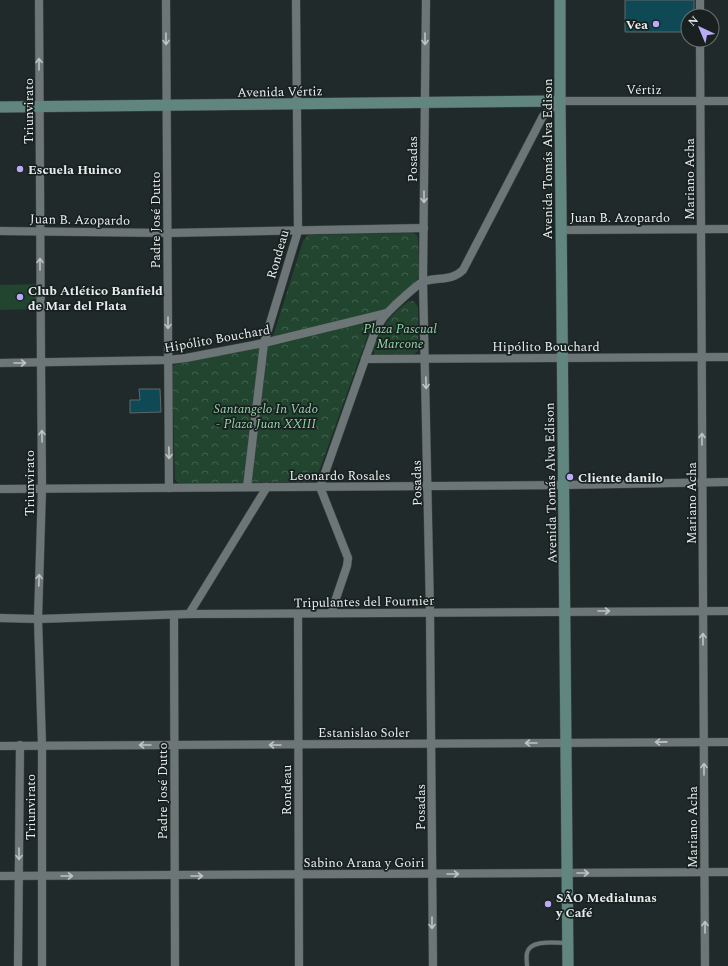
<svg xmlns="http://www.w3.org/2000/svg" width="728" height="966" font-family="Spectral,serif">
<style>
.grass{fill:#22452f}
.park{fill:url(#park-crowns)}
.building{fill:#0f4955;stroke:#5e686a}
.lines{fill:none;stroke-linecap:round;stroke-linejoin:round}
.lane-casing{stroke:#404747;stroke-width:5}
.street-casing{stroke:#404747;stroke-width:9}
.secondary-casing{stroke:#404747;stroke-width:12}
.lane{stroke:#6c7676;stroke-width:4}
.street{stroke:#6c7676;stroke-width:8}
.secondary{stroke:#61867f;stroke-width:11}
.oneway{stroke:#bcc3c3}
.poi-dot{fill:#bbaaf6;stroke:#182120;stroke-width:1.5}
.labels{text-anchor:middle;stroke-width:3.5;stroke-linejoin:round;paint-order:stroke}
.poi-label{font-size:13px;font-weight:bold;fill:#e7edec;stroke:#182120;text-anchor:start}
.street-label{font-size:13px;fill:#e7edec;stroke:#182120}
.park-label{font-size:13px;font-style:italic;fill:#94d4a9;stroke:#182120}
</style>
<defs>
<pattern id="park-crowns" width="20" height="18" patternUnits="userSpaceOnUse"><rect width="20" height="18" fill="#22452f"/><path d="M2 6a3 3 0 1 1 6 0M12 15a3 3 0 1 1 6 0" fill="none" stroke="#42604d"/></pattern>
</defs>
<rect width="100%" height="100%" fill="#212a2a"/>
<path class="grass" d="M40,284V309L0,310V285Z"/>
<g class="park">
<path d="M413,233L417,235L418,239L419,275L417,280L385,309L374,323L368,335L317,477L315,481L310,482L179,483L175,479L172,368L174,365L177,363L270,346L303,241L308,235Z"/>
<path d="M409,301H414L418,307V351L414,354L375,355L373,349C380,329 391,313 409,301Z"/>
</g>
<g class="building">
<path d="M625,0H694V16H688V32H625Z"/>
<path d="M139,389H160L161,412L130,413V400H140Z"/>
</g>
<g class="lines">
<defs>
<path id="lane" d="M527,966C527,962 526,957 527,953C530,939 556,943 567,943"/>
<g id="street">
<path d="M39,0L41,363L42,489L38,619L42,745V966"/>
<path d="M166,0L169,488"/>
<path d="M426,0L423,281L430,612L433,966"/>
<path d="M700,0V16"/>
<path d="M700,40L705,966"/>
<path d="M561,230L728,229"/>
<path d="M0,231L167,233L424,228"/>
<path d="M365,359L728,357"/>
<path d="M0,363L168,360L186,358L264,343L387,313"/>
<path d="M247,487L264,343L298,231L296,0"/>
<path d="M0,489L564,485L728,482"/>
<path d="M331,613L347,566L348,558L320,487L374,334C377,329 379,323 383,318C388,311 419,282 425,281C439,277 452,281 463,270L543,116L560,101H728"/>
<path d="M189,614L267,487"/>
<path d="M298,614L299,966"/>
<path d="M174,615L175,966"/>
<path d="M0,618L38,619L189,614L728,611"/>
<path d="M0,746L728,742"/>
<path d="M0,876L728,872"/>
<path d="M18,966L20,745"/>
</g>
<g id="secondary">
<path d="M560,0V101L568,966"/>
<path d="M0,107L560,101"/>
</g>
</defs>
<use href="#lane" class="lane-casing"/>
<use href="#street" class="street-casing"/>
<use href="#secondary" class="secondary-casing"/>
<use href="#lane" class="lane"/>
<use href="#street" class="street"/>
<use href="#secondary" class="secondary"/>
</g>
<defs><path id="oneway-shaft" d="M-6 0H5M1.5-3L5.5 0L1.5 3" fill="none" stroke-width="1.6" stroke-linecap="round" stroke-linejoin="round"/></defs>
<g class="oneway">
<use href="#oneway-shaft" transform="translate(166 39) rotate(89)"/>
<use href="#oneway-shaft" transform="translate(425 39) rotate(90)"/>
<use href="#oneway-shaft" transform="translate(39 64) rotate(-90)"/>
<use href="#oneway-shaft" transform="translate(424 197) rotate(90)"/>
<use href="#oneway-shaft" transform="translate(40 264) rotate(-90)"/>
<use href="#oneway-shaft" transform="translate(168 323) rotate(90)"/>
<use href="#oneway-shaft" transform="translate(20 363)"/>
<use href="#oneway-shaft" transform="translate(426 383) rotate(89)"/>
<use href="#oneway-shaft" transform="translate(42 436) rotate(-91)"/>
<use href="#oneway-shaft" transform="translate(702 439) rotate(-90)"/>
<use href="#oneway-shaft" transform="translate(169 453) rotate(89)"/>
<use href="#oneway-shaft" transform="translate(39 580) rotate(-88)"/>
<use href="#oneway-shaft" transform="translate(604 611)"/>
<use href="#oneway-shaft" transform="translate(703 639) rotate(-90)"/>
<use href="#oneway-shaft" transform="translate(661 742) rotate(179)"/>
<use href="#oneway-shaft" transform="translate(531 743) rotate(180)"/>
<use href="#oneway-shaft" transform="translate(145 745) rotate(-180)"/>
<use href="#oneway-shaft" transform="translate(275 745) rotate(180)"/>
<use href="#oneway-shaft" transform="translate(704 769) rotate(-90)"/>
<use href="#oneway-shaft" transform="translate(19 854) rotate(90)"/>
<use href="#oneway-shaft" transform="translate(583 873)"/>
<use href="#oneway-shaft" transform="translate(453 874)"/>
<use href="#oneway-shaft" transform="translate(67 876)"/>
<use href="#oneway-shaft" transform="translate(197 876)"/>
<use href="#oneway-shaft" transform="translate(432 923) rotate(90)"/>
<use href="#oneway-shaft" transform="translate(705 927) rotate(-90)"/>
</g>
<g class="poi-dot">
<circle cx="656" cy="24" r="4"/>
<circle cx="20" cy="169" r="4"/>
<circle cx="20" cy="297" r="4"/>
<circle cx="570" cy="477" r="4"/>
<circle cx="548" cy="904" r="4"/>
</g>
<g class="labels">
<g class="poi-label">
<text x="648" y="29" text-anchor="end">Vea</text>
<text x="28" y="174">Escuela Huinco</text>
<text x="28" y="295">Club Atlético Banfield<tspan x="28" dy="15">de Mar del Plata</tspan></text>
<text x="578" y="482">Cliente danilo</text>
<text x="556" y="902">SÃO Medialunas<tspan x="556" dy="15">y Café</tspan></text>
</g>
<g class="street-label">
<text x="644" y="94">Vértiz</text>
<text transform="translate(280 91) rotate(-1)" y="5">Avenida Vértiz</text>
<text transform="translate(28 111) rotate(-90)" y="5">Triunvirato</text>
<text transform="translate(412 159) rotate(-90)" y="5">Posadas</text>
<text transform="translate(547 159) rotate(-90)" y="5">Avenida Tomás Alva Edison</text>
<text transform="translate(689 179) rotate(-90)" y="5">Mariano Acha</text>
<text x="620" y="222">Juan B. Azopardo</text>
<text transform="translate(80 219) rotate(1)" y="5">Juan B. Azopardo</text>
<text transform="translate(155 220) rotate(-90)" y="5">Padre José Dutto</text>
<text transform="translate(277 254) rotate(-74)" y="5">Rondeau</text>
<text transform="translate(217 338) rotate(-10)" y="5">Hipólito Bouchard</text>
<text x="546" y="351">Hipólito Bouchard</text>
<text x="340" y="480">Leonardo Rosales</text>
<text transform="translate(29 483) rotate(-90)" y="5">Triunvirato</text>
<text transform="translate(416 483) rotate(-91)" y="5">Posadas</text>
<text transform="translate(550 483) rotate(-91)" y="5">Avenida Tomás Alva Edison</text>
<text transform="translate(691 503) rotate(-90)" y="5">Mariano Acha</text>
<text transform="translate(364 601) rotate(-1)" y="5">Tripulantes del Fournier</text>
<text x="364" y="737">Estanislao Soler</text>
<text transform="translate(286 790) rotate(-90)" y="5">Rondeau</text>
<text transform="translate(162 791) rotate(-90)" y="5">Padre José Dutto</text>
<text transform="translate(30 807) rotate(-90)" y="5">Triunvirato</text>
<text transform="translate(420 807) rotate(-90)" y="5">Posadas</text>
<text transform="translate(692 827) rotate(-90)" y="5">Mariano Acha</text>
<text x="364" y="867">Sabino Arana y Goiri</text>
</g>
<g class="park-label">
<text x="400" y="333">Plaza Pascual<tspan x="400" dy="15">Marcone</tspan></text>
<text x="266" y="413">Santangelo In Vado<tspan x="266" dy="15">- Plaza Juan XXIII</tspan></text>
</g>
</g>
<g transform="translate(700 28) rotate(316)"><circle r="19" fill="#182120" stroke="#6b7372"/>
<path d="M0-3L7 15L0 10L-7 15Z" fill="#bbaaf6"/>
<text y="-6" font-size="11" font-weight="bold" text-anchor="middle" fill="#e7edec">N</text>
</g>
</svg>
